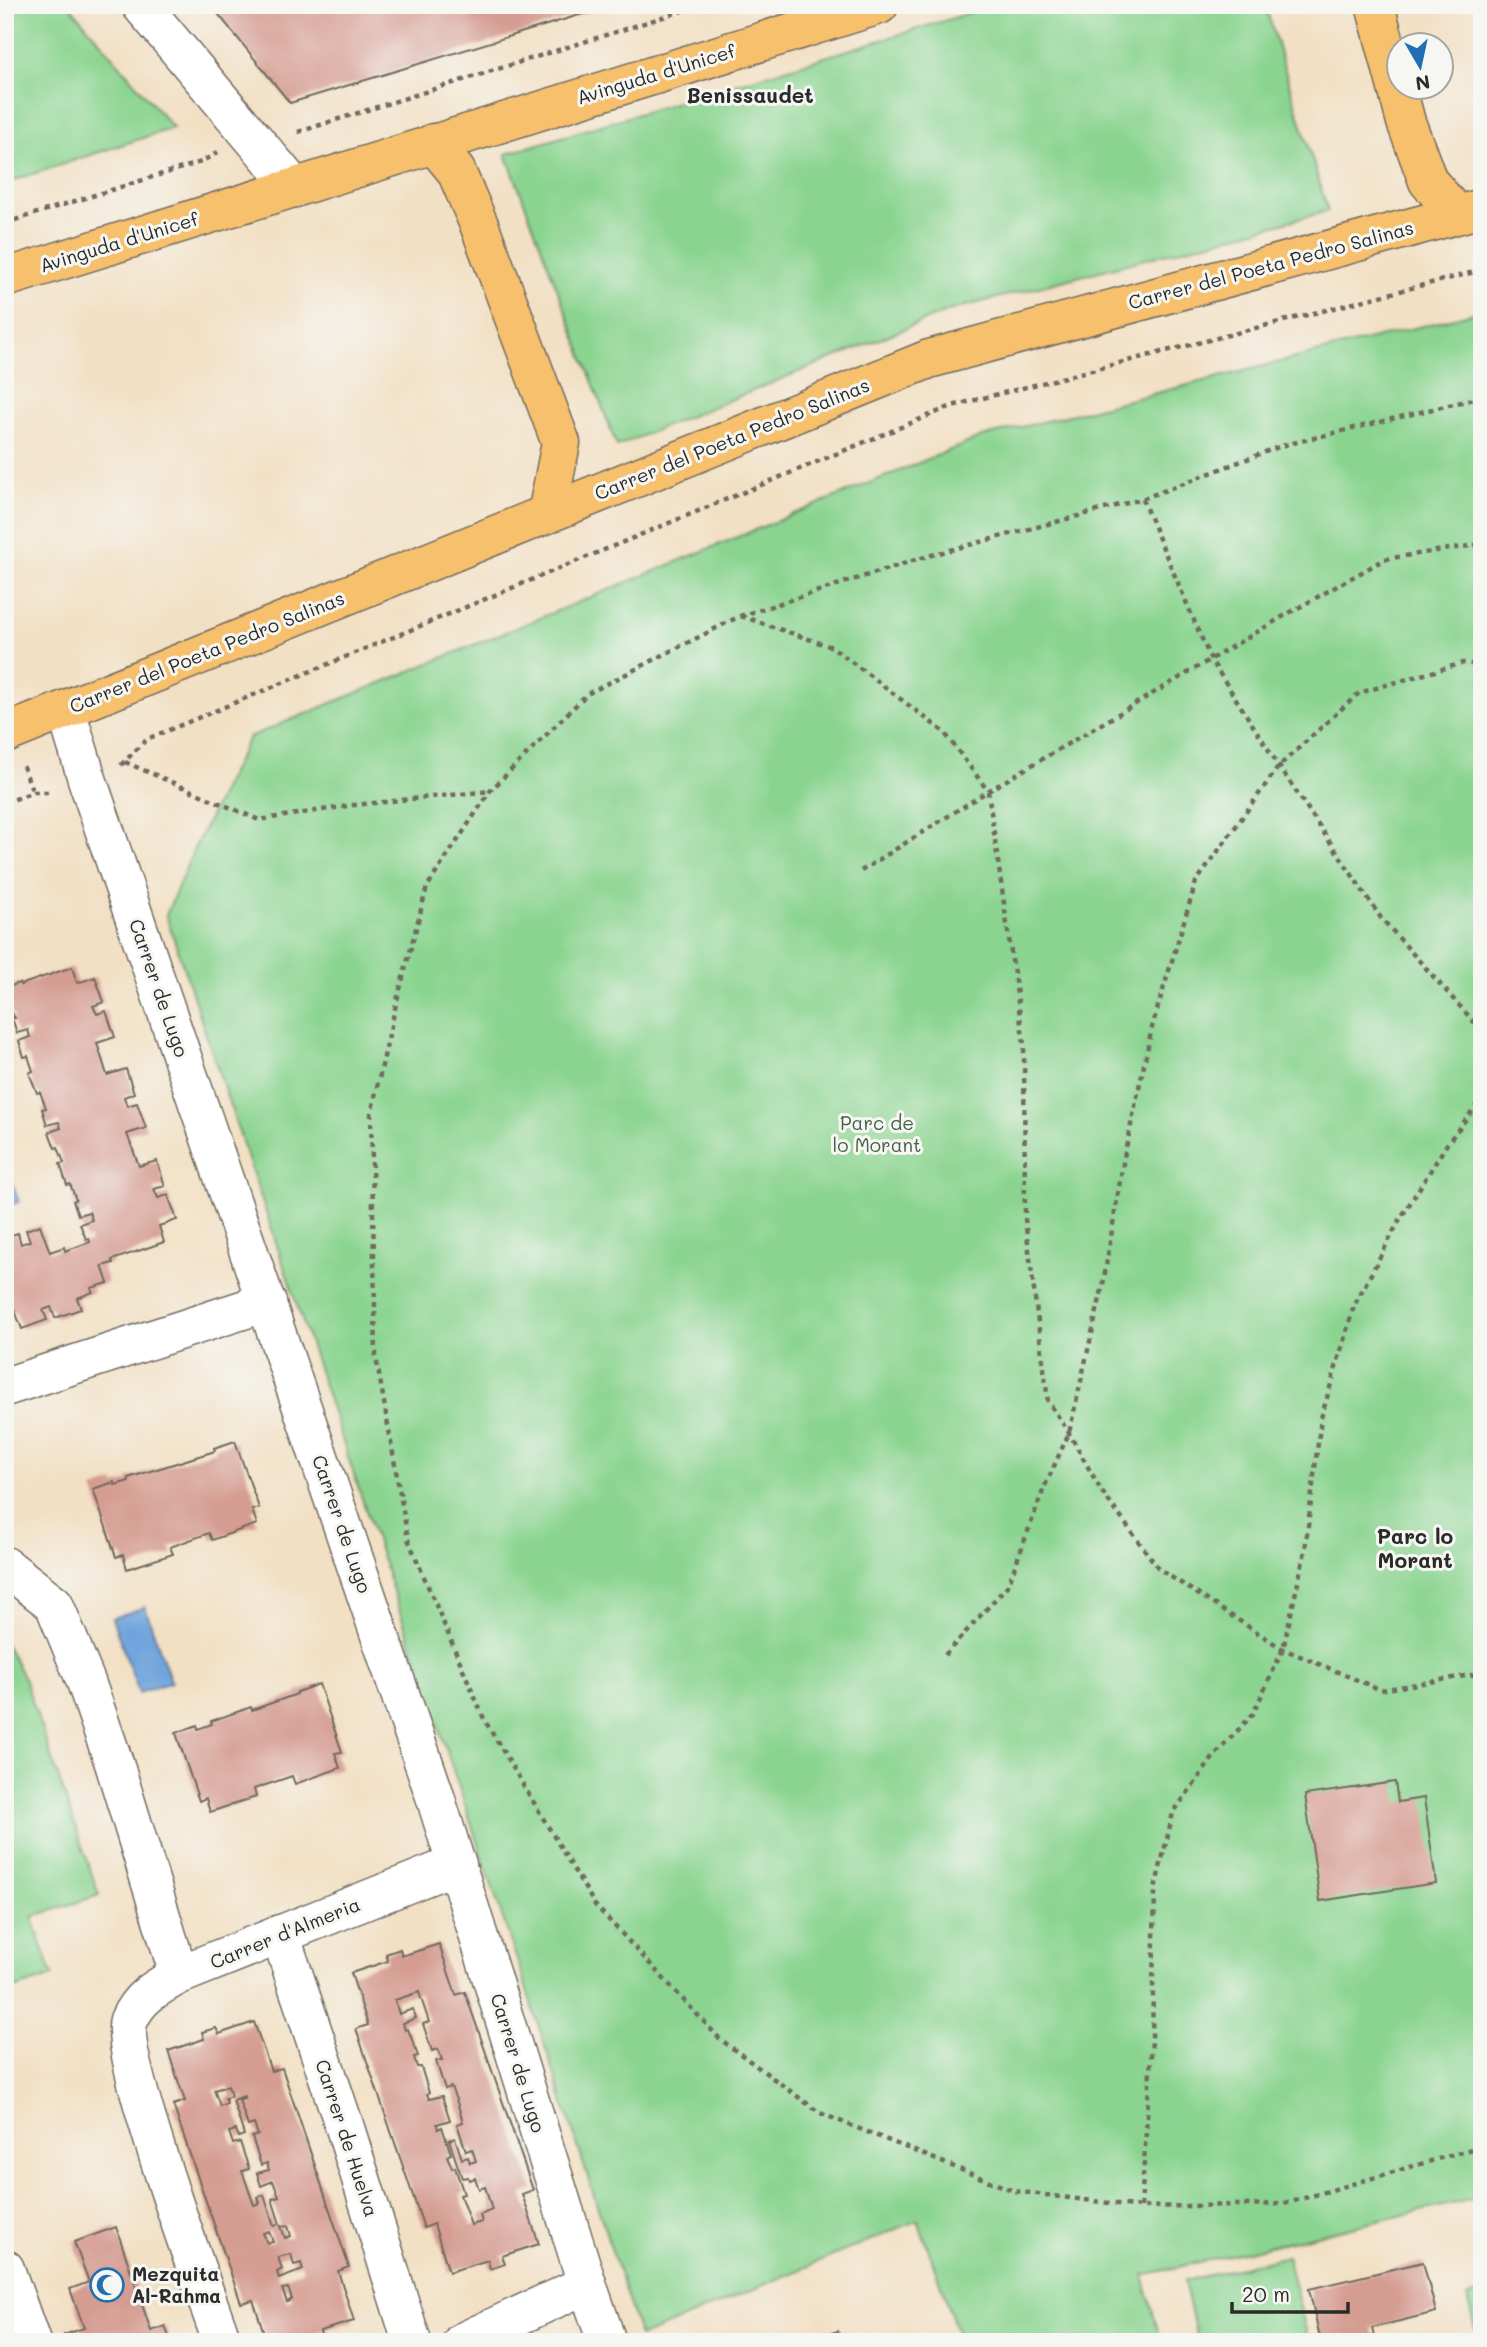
<svg xmlns="http://www.w3.org/2000/svg" width="1487" height="2347" font-family="Mali,sans-serif">
<style>
.green{fill:#8ad490;stroke:#5a805e;stroke-width:2}
.water{fill:#6fa4dc;stroke:#4d6884;stroke-width:2}
.building{fill:#d59c91;fill-rule:evenodd}
.lines{fill:none;stroke-linecap:round;stroke-linejoin:round}
.minor-casing{stroke:#716a61;stroke-width:41}
.major-casing{stroke:#716a61;stroke-width:41}
.path{stroke:#716a61;stroke-width:4.5;stroke-dasharray:5 5;stroke-linecap:butt}
.minor{stroke:#fff;stroke-width:38}
.major{stroke:#f7c06c;stroke-width:38}
.labels{text-anchor:middle;stroke-width:6;stroke-linejoin:round;paint-order:stroke}
.street-label{font-size:19px;fill:#2b2b2b;stroke:#f6f6f2}
.park-label{font-size:19px;fill:#485e49;stroke:#f6f6f2}
.poi-label{font-size:19px;font-weight:bold;fill:#2b2b2b;stroke:#f6f6f2;text-anchor:start}
.neighbourhood-label{font-size:21px;font-weight:bold;fill:#2b2b2b;stroke:#f6f6f2}
</style>
<rect width="100%" height="100%" fill="#f6f6f2"/>
<filter id="ink" filterUnits="userSpaceOnUse"><feTurbulence type="fractalNoise" baseFrequency=".0143" numOctaves="2"/><feDisplacementMap in="SourceGraphic" scale="14" xChannelSelector="R" yChannelSelector="G"/><feConvolveMatrix kernelMatrix="1 2 1 2 8 2 1 2 1" color-interpolation-filters="sRGB"/></filter>
<filter id="wash" filterUnits="userSpaceOnUse"><feTurbulence type="fractalNoise" baseFrequency=".00686" numOctaves="4" result="noise"/><feDisplacementMap in="SourceGraphic" scale="28" xChannelSelector="R" yChannelSelector="G"/><feGaussianBlur stdDeviation="1.57" result="paint"/><feColorMatrix in="noise" values="0 0 0 0 0 0 0 0 0 0 0 0 0 0 0 0 0 1.4 0 .05"/><feComposite in="paint" operator="in"/></filter>
<g filter="url(#wash)">
<rect width="100%" height="100%" fill="#f2e0c4"/>
<g class="green">
<path d="M5,5H69L173,128L5,183Z"/>
<path d="M996,5H1265L1328,211L951,310L617,446L506,154Z"/>
<path d="M1482,311V2197L1143,2275L1161,2342H961L918,2220L640,2337L524,1981L166,915L194,849L249,737L982,437Z"/>
<path d="M5,1644L24,1678L99,1895L32,1917L53,1976L5,1992Z"/>
<path d="M1287,2256L1309,2342H1198L1184,2281Z"/>
<path d="M1482,2293V2342H1478L1467,2297Z"/>
</g>
<g class="water">
<path d="M5,1163L19,1202L5,1207Z"/>
<path d="M145,1607L171,1682L139,1693L112,1618Z"/>
</g>
<g id="blocks">
<g class="building">
<path d="M211,5H609V6L290,103Z"/>
<path d="M72,967L77,983L95,977L104,1002L93,1006L97,1014L106,1011L115,1037L97,1043L107,1075L126,1069L134,1093L124,1097L127,1106L137,1103L146,1128L127,1134L139,1166L157,1161L165,1186L154,1189L158,1198L168,1195L177,1220L159,1226L164,1242L112,1260L113,1263L102,1266L108,1283L91,1288L93,1292L77,1298L81,1309L55,1318L51,1307L43,1310L47,1320L22,1329L15,1311L5,1314V1237L18,1233L21,1244L30,1241L26,1230L40,1225L50,1252L64,1247L65,1251L90,1242L89,1238L86,1239L80,1224L92,1220L89,1212L78,1215L73,1201L76,1200L70,1184L67,1185L60,1164L64,1163L58,1147L55,1148L49,1132L61,1128L59,1122L47,1125L42,1109L46,1108L40,1092L37,1093L29,1073L33,1071L28,1056L24,1057L19,1041L30,1037L28,1030L17,1033L12,1018H15L12,1013L5,1015V981L8,987L19,983L20,985Z"/>
<path d="M235,1441L259,1508L252,1510L257,1524L212,1540L209,1533L170,1547L173,1554L127,1569L123,1555L116,1557L93,1489L114,1482L115,1485L129,1481L128,1478L215,1451L214,1448Z"/>
<path d="M319,1684L342,1752L335,1753L340,1768L295,1784L292,1776L254,1789L256,1797L210,1812L206,1798L199,1801L176,1733L197,1725L198,1729L212,1724L211,1721L251,1707L252,1710L297,1694V1692Z"/>
<path d="M1395,1782L1398,1802L1424,1798L1436,1883L1320,1901L1305,1795Z"/>
<path d="M439,1944L456,1995L465,1992L533,2190L522,2194L539,2244L502,2256L505,2264L490,2269L488,2260L449,2272L434,2224L424,2228L356,2029L368,2025L351,1973L388,1961L386,1954L400,1949L402,1956ZM419,1992L429,2022L423,2024L432,2051L438,2049L442,2060L436,2061L445,2089L451,2087L458,2105L463,2122L457,2124L466,2151L472,2149L476,2161L470,2163L468,2157L462,2159L455,2138L449,2140L456,2161L462,2178L468,2177L469,2180L475,2178L479,2189L485,2187L492,2210L480,2215L482,2222L471,2225L460,2195L464,2194L455,2167L452,2168L447,2156L451,2154L442,2127L438,2129L437,2124L450,2120L442,2096L429,2099L427,2094L429,2093L421,2067H417L414,2057L418,2056L408,2029L405,2030L403,2023L416,2018L413,2009L399,2014L395,2000Z"/>
<path d="M254,2022L271,2071L282,2068L349,2267L338,2271L354,2321L320,2331L322,2340L315,2342H307L305,2337L290,2342H267L253,2300L241,2303L173,2105L185,2101L168,2051L204,2039L202,2032L216,2028L219,2034ZM228,2086L231,2096L225,2098L227,2103L220,2106L214,2090ZM244,2096L245,2098L239,2100L248,2126L254,2124L258,2135L252,2137L261,2165L267,2163L269,2170L257,2173L261,2186L273,2181L279,2197L272,2199L280,2224L274,2226L264,2195L258,2197L260,2203L254,2205L242,2171L249,2169L240,2142L233,2144L229,2132L236,2130L239,2137L244,2135L233,2100ZM288,2225L291,2236L285,2238L281,2226ZM269,2231L273,2242L267,2243L263,2233ZM291,2254L294,2265L301,2263L303,2270L279,2279L277,2272L282,2269L278,2257ZM288,2288L292,2299L287,2302L282,2289Z"/>
<path d="M116,2227L151,2331L165,2326L171,2342H66L64,2335L84,2328L70,2289L89,2282L74,2242Z"/>
<path d="M1423,2262L1436,2312L1372,2328L1375,2342H1321L1309,2289Z"/>
<path d="M838,2331L841,2342H804V2341Z"/>
</g>
</g>
</g>
<g filter="url(#ink)">
<use href="#blocks" fill-opacity="0" stroke="#716a61" stroke-width="2"/>
<g class="lines">
<defs>
<g id="minor">
<path d="M141,5L295,188"/>
<path d="M66,710L87,779L434,1793L587,2284L607,2342"/>
<path d="M5,1387L267,1302"/>
<path d="M5,1566L54,1604L86,1682L114,1763L179,1975"/>
<path d="M280,1934L346,2131L412,2342"/>
<path d="M5,2269L31,2342"/>
<path d="M222,2342C206,2295 116,2053 129,2020C139,1996 158,1987 179,1975L457,1864"/>
<path d="M462,2342L587,2284"/>
</g>
<g id="major">
<path d="M1375,5L1406,122L1428,181L1456,214"/>
<path d="M433,143L456,171L480,227L561,443L547,514"/>
<path d="M5,278L879,5"/>
<path d="M5,734L929,359L1482,208"/>
</g>
</defs>
<use href="#minor" class="minor-casing"/>
<use href="#major" class="major-casing"/>
<g class="path">
<path d="M298,132L701,5"/>
<path d="M5,223L201,162L218,152"/>
<path d="M1482,397L1281,446L1142,499L928,556L740,616L587,694L490,791L427,887L396,1004L371,1114L376,1357L408,1539L485,1721L595,1905L720,2039L820,2113L1014,2191L1141,2207L1284,2204L1482,2146"/>
<path d="M1142,499L1211,660L1279,766L1381,918L1482,1031"/>
<path d="M741,616L832,647L944,732L988,791L1024,1044L1025,1219L1048,1401L1069,1433L1102,1492L1159,1569L1283,1649L1381,1690L1477,1674L1482,1671"/>
<path d="M125,762L259,820L354,805L490,791"/>
<path d="M121,765L147,739L952,406L1482,270"/>
<path d="M23,766L33,792"/>
<path d="M5,803L33,792H51"/>
<path d="M861,871L988,791L1289,613L1385,559L1482,544"/>
<path d="M945,1655L1008,1585L1044,1488L1069,1433L1103,1285L1124,1157L1153,1023L1196,882L1279,766L1359,693L1463,663L1482,665"/>
<path d="M1141,2207L1152,2040L1155,1889L1173,1813L1215,1755L1253,1714L1283,1649L1305,1551L1321,1418L1354,1306L1399,1221L1447,1144L1482,1098"/>
</g>
<use href="#minor" class="minor"/>
<use href="#major" class="major"/>
</g>
</g>
<defs>
<symbol id="mosque-ring" viewBox="-11 -11 22 22"><circle r="9.5" fill="#f6f6f2" stroke="#1f6fb2" stroke-width="1.5"/><path d="M3.5-4.9A6 6 0 1 0 3.5 4.9A5 5 0 1 1 3.5-4.9Z" fill="#1f6fb2"/></symbol>
</defs>
<g fill-rule="evenodd">
<use href="#mosque-ring" x="88" y="2266" width="38" height="38"/>
</g>
<g class="labels">
<g class="street-label">
<text transform="translate(656 74) rotate(-17)" y="7">Avinguda d'Unicef</text>
<text transform="translate(119 242) rotate(-17)" y="7">Avinguda d'Unicef</text>
<text transform="translate(1271 265) rotate(-15)" y="7">Carrer del Poeta Pedro Salinas</text>
<text transform="translate(732 439) rotate(-22)" y="7">Carrer del Poeta Pedro Salinas</text>
<text transform="translate(207 652) rotate(-22)" y="7">Carrer del Poeta Pedro Salinas</text>
<text transform="translate(159 988) rotate(71)" y="7">Carrer de Lugo</text>
<text transform="translate(342 1524) rotate(71)" y="7">Carrer de Lugo</text>
<text transform="translate(285 1933) rotate(-22)" y="7">Carrer d'Almeria</text>
<text transform="translate(518 2063) rotate(73)" y="7">Carrer de Lugo</text>
<text transform="translate(347 2138) rotate(72)" y="7">Carrer de Huelva</text>
</g>
<g class="park-label">
<text x="877" y="1130">Parc de<tspan x="877" dy="22">lo Morant</tspan></text>
</g>
<g class="poi-label">
<text x="132" y="2281">Mezquita<tspan x="132" dy="22">Al-Rahma</tspan></text>
</g>
<g class="neighbourhood-label">
<text x="750" y="103">Benissaudet</text>
<text x="1415" y="1544">Parc lo<tspan x="1415" dy="24">Morant</tspan></text>
</g>
</g>
<rect width="1487" height="2347" fill="none" stroke="#f6f6f2" stroke-width="28"/>
<g transform="translate(1420 66) rotate(171)"><circle r="33" fill="#f6f6f2" stroke="#a5a5a2" stroke-width="2"/>
<path d="M0-5L12 26L0 18L-12 26Z" fill="#1f6fb2"/>
<text y="-10" font-size="19" font-weight="bold" text-anchor="middle" fill="#2b2b2b">N</text>
</g>
<path d="M1232 2302v10h116v-10" fill="none" stroke="#2b2b2b" stroke-width="3.5"/>
<text x="1242" y="2302" font-size="21" fill="#2b2b2b" stroke="#f6f6f2" stroke-width="5" paint-order="stroke">20 m</text>
</svg>
